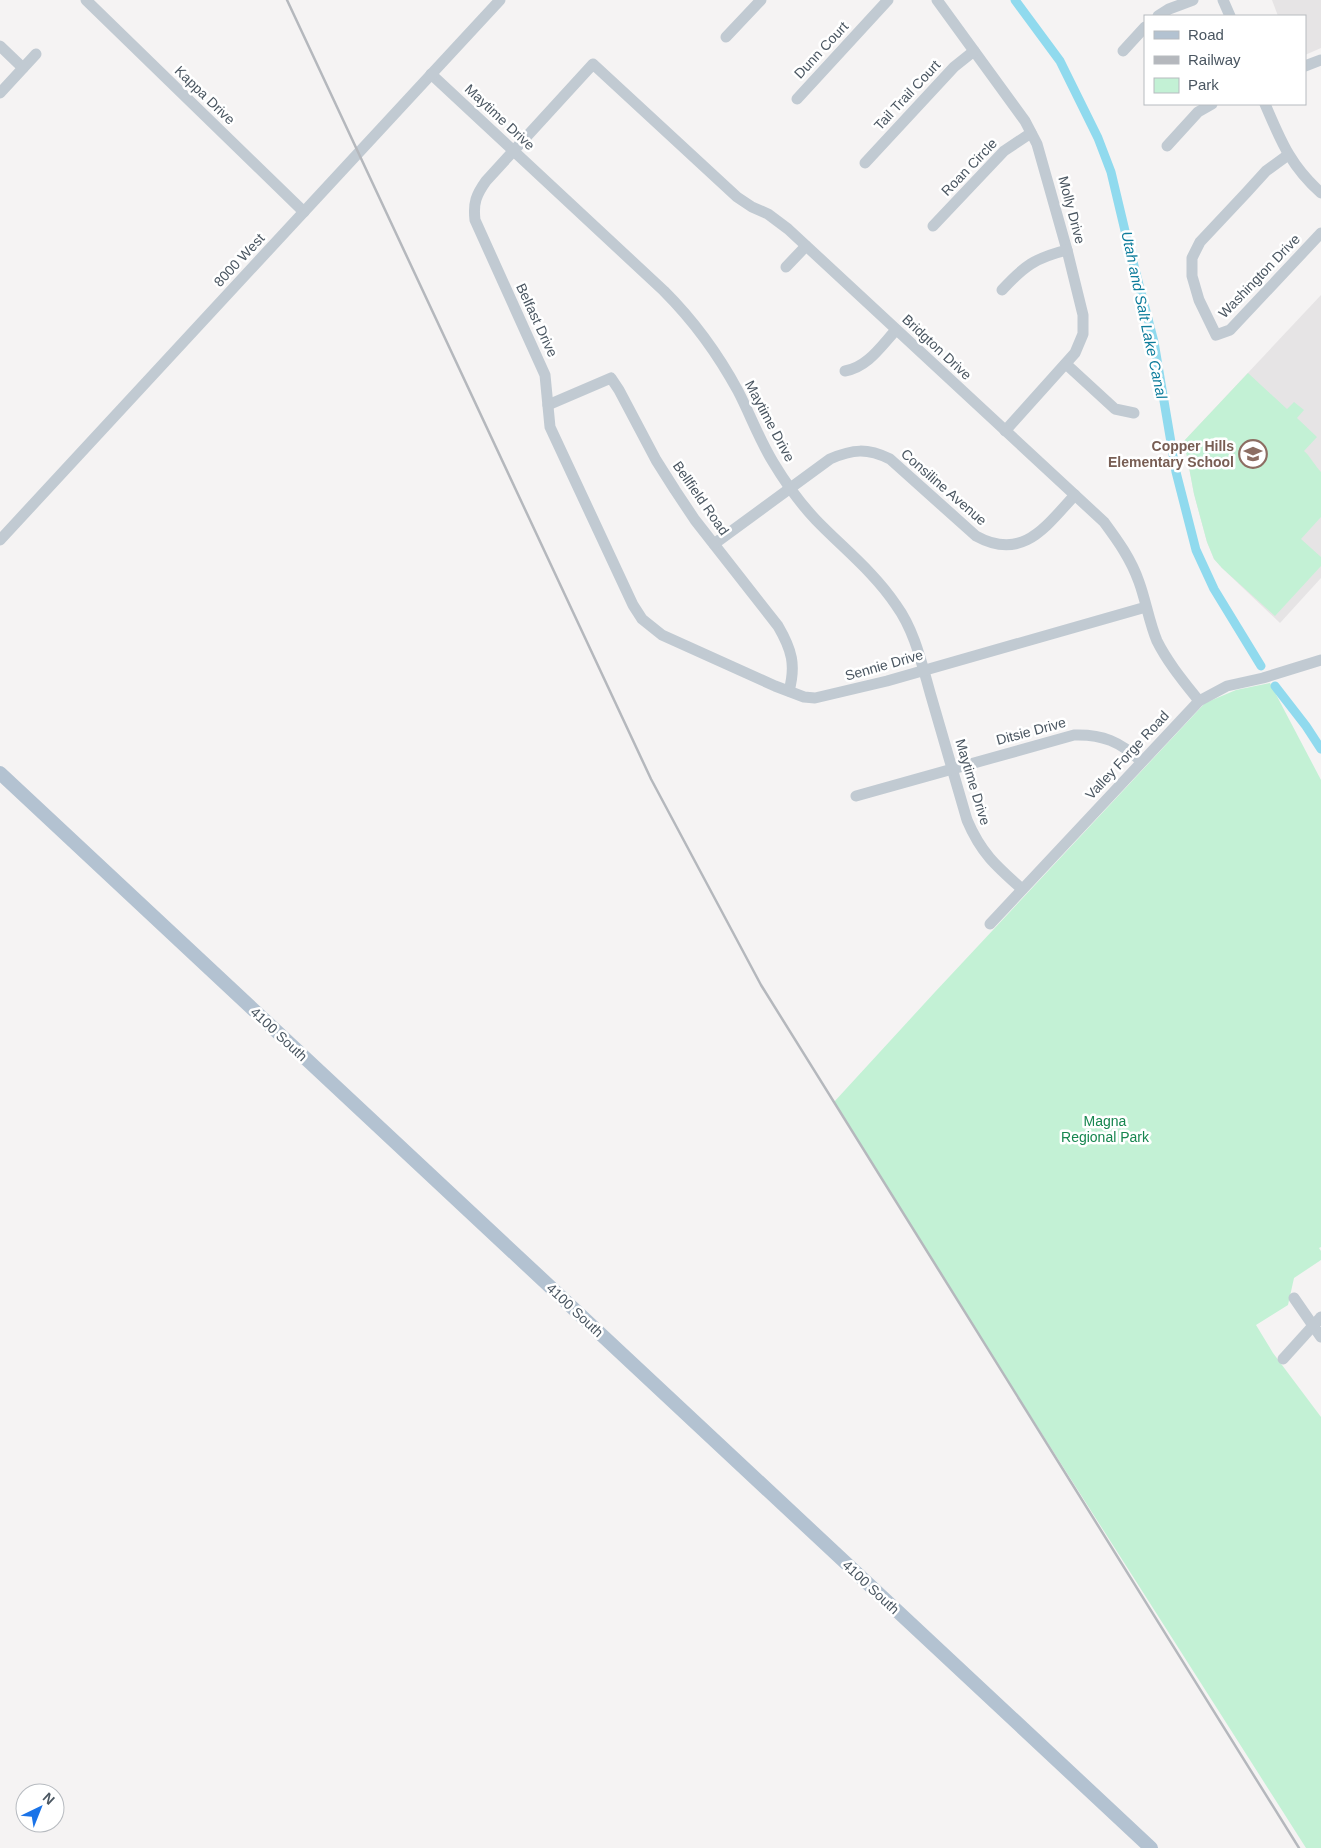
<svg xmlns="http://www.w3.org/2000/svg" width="1321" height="1848" font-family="Arial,sans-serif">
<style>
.education{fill:#e6e4e5}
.green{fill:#c3f1d5}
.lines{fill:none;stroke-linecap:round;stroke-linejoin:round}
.canal{stroke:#90daee;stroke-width:9}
.minor{stroke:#c1cad2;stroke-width:11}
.major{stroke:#b3c2d1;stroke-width:14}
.rail{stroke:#b5b8bd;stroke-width:2.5}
.labels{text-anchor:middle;stroke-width:5;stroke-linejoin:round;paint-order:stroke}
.street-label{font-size:14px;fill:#4a5661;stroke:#fff}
.education-label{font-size:14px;font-weight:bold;fill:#785e54;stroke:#fff;text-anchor:end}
.park-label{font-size:14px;fill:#17864f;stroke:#fff}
.water-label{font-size:15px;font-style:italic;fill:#0c7c9b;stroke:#fff}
</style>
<rect width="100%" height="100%" fill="#f5f3f3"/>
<g class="education">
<path d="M1272,0H1321V48L1305,55V16H1278Z"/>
<path d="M1321,295V578L1280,623L1222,568L1214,559L1207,542L1194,494L1184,441Z"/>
</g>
<g class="green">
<path d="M1248,373L1287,409L1294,402L1304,410L1297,418L1317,437L1304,451C1311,457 1314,465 1321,472V517L1301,539L1321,557V566L1275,616L1222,568L1214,559L1207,542L1194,494L1184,441Z"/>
<path d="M1270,683L1321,780V1247L1319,1248L1321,1251V1260L1294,1278L1288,1305L1256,1325L1273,1353L1321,1417V1848H1306L956,1299L834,1102L935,992L1205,703L1236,690Z"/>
</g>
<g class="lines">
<g class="canal">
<path d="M1015,0L1060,61L1098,138L1111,172L1126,235L1154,342L1176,472L1196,550L1214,589L1261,666"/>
<path d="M1275,686L1306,726L1321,749"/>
</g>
<g class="minor">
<path d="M86,0L304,212"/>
<path d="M937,0L1025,121L1037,144L1067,250L1083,315V334L1075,353L1005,431"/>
<path d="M1223,0L1230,16"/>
<path d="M1158,16L1169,9L1193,0"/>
<path d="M726,37L761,0"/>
<path d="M0,46L23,68"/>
<path d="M1123,51L1145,27"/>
<path d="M1305,66L1321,60"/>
<path d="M431,74L664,291C693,320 718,354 738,391C750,414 759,439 773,462C785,482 800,503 816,520C843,548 874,572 896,605C915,631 922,665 931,696C943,737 955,778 967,820C981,853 996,866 1022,889"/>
<path d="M0,93L36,54"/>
<path d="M797,99L888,0"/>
<path d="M1265,104C1281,141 1290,165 1321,193"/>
<path d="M1167,146L1198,112L1212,104"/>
<path d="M1288,155L1266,171L1246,193L1200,242L1192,258V276L1199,300L1216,335L1230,330L1321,233"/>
<path d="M865,163L954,67L974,51"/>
<path d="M933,226L1004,151L1031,133"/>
<path d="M786,267L806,246"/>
<path d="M1002,290C1024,266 1035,258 1067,250"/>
<path d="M1066,364L1115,409L1134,413"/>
<path d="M845,371C868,367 881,346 896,330"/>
<path d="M548,405L611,378L619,390L656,460L675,490L695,520L778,626C792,650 796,665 789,691"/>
<path d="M0,540L500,0"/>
<path d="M714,544L830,459C853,449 867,448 890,459L976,536C1023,562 1046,526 1075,495"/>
<path d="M1146,607L887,681L815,698L804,697L775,686L662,635L642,619L633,605L550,427L545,375L475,220C473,203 476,195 486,181L593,64L737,197L752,207L768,214L788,229L1104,522C1118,541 1131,559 1139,582C1146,601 1149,622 1157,641C1168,663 1184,682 1199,701"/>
<path d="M856,796L1074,735C1103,734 1120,742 1141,761"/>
<path d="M990,924L1199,701L1227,686L1263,678L1321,660"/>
<path d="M1294,1298L1321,1337"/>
<path d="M1283,1359L1321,1317"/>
</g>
<path class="major" d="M0,773L1151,1848"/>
<path class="rail" d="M287,0L651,779L761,985L1299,1848"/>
</g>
<defs>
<symbol id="school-ring" viewBox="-11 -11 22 22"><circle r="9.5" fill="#fff" stroke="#8d6e63" stroke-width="1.5"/><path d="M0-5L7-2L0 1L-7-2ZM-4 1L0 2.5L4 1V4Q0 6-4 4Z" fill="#8d6e63"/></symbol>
</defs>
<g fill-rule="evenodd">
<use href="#school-ring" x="1237" y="438" width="32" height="32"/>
</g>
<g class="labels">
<g class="street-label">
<text transform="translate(821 50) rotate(-47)" y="5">Dunn Court</text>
<text transform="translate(205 95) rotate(44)" y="5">Kappa Drive</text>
<text transform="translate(907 95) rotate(-47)" y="5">Tail Trail Court</text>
<text transform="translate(500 117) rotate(43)" y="5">Maytime Drive</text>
<text transform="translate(969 167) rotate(-46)" y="5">Roan Circle</text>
<text transform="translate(1072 210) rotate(75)" y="5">Molly Drive</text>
<text transform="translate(239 260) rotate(-47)" y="5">8000 West</text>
<text transform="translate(1259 276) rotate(-46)" y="5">Washington Drive</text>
<text transform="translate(537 320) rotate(65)" y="5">Belfast Drive</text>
<text transform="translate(937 347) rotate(43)" y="5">Bridgton Drive</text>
<text transform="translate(770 421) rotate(62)" y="5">Maytime Drive</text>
<text transform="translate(944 487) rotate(41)" y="5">Consiline Avenue</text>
<text transform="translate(701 498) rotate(55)" y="5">Bellfield Road</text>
<text transform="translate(884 665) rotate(-16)" y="5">Sennie Drive</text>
<text transform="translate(1031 731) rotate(-15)" y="5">Ditsie Drive</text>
<text transform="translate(1127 755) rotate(-47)" y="5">Valley Forge Road</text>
<text transform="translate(973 782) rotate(73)" y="5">Maytime Drive</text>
<text transform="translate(279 1034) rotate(43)" y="5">4100 South</text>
<text transform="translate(575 1310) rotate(43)" y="5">4100 South</text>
<text transform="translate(871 1587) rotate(43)" y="5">4100 South</text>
</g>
<g class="education-label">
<text x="1234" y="451">Copper Hills<tspan x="1234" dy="16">Elementary School</tspan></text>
</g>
<g class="park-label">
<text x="1105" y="1126">Magna<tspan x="1105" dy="16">Regional Park</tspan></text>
</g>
<g class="water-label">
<text transform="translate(1144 315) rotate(78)" y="5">Utah and Salt Lake Canal</text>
</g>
</g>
<rect x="1144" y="15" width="162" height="90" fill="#ffffff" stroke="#b7bbc0"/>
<rect x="1154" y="31" width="25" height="8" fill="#b3c2d1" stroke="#b7bbc0"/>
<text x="1188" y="40" font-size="15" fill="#4a5661">Road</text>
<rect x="1154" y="56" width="25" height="8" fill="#b5b8bd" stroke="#b7bbc0"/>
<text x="1188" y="65" font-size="15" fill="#4a5661">Railway</text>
<rect x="1154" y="78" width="25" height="15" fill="#c3f1d5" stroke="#b7bbc0"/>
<text x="1188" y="90" font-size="15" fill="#4a5661">Park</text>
<g transform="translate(40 1808) rotate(43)"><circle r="24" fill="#ffffff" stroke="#b7bbc0"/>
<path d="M0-4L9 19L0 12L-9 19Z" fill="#1a73e8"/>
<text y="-8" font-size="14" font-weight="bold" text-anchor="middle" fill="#4a5661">N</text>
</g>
</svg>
